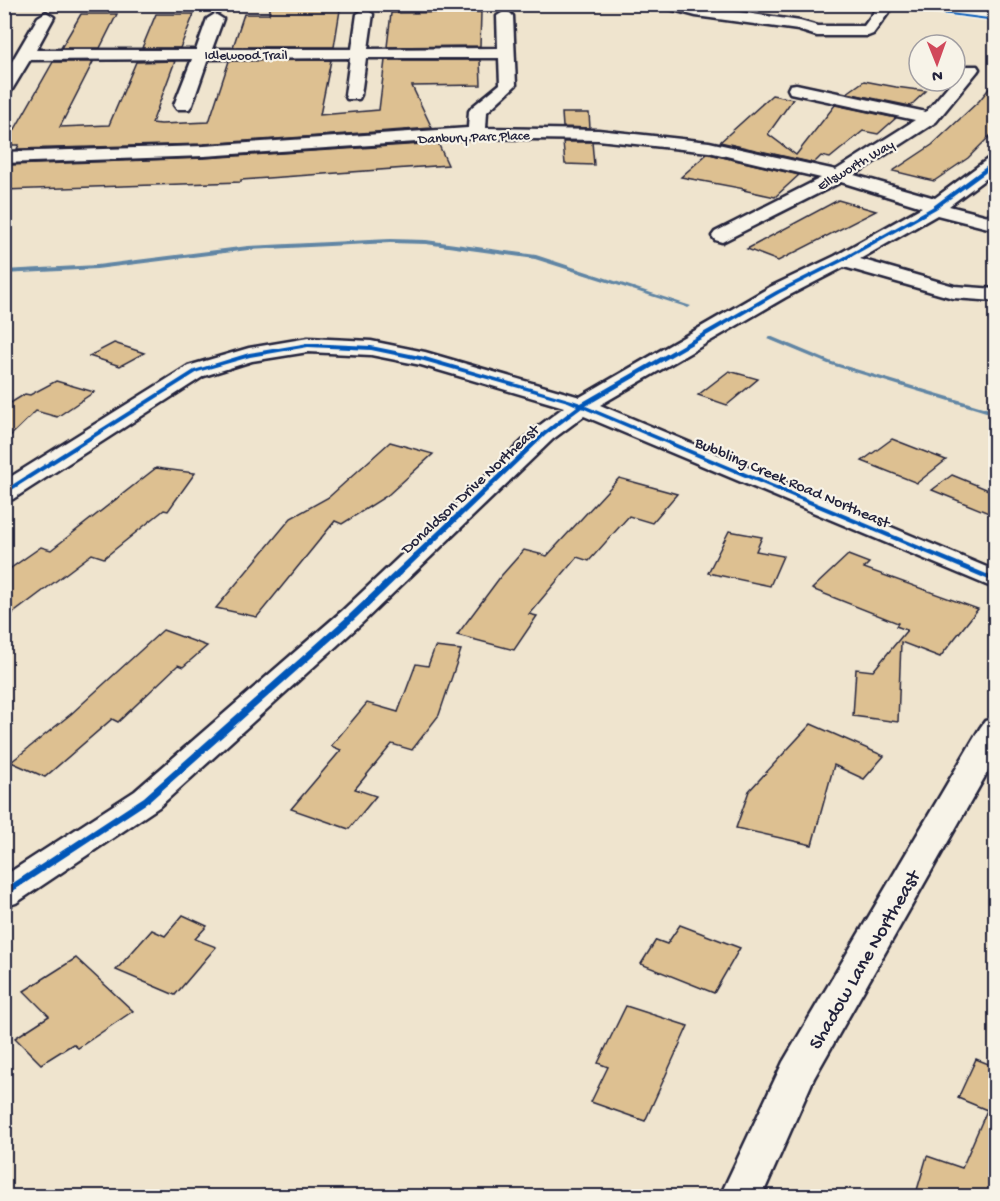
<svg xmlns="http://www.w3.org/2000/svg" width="1000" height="1201" font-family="'Gochi Hand',sans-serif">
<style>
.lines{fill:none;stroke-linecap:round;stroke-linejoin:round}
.stream{fill:#6085a4;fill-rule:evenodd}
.building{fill:#ddc091;stroke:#22223b;stroke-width:1.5}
.minor-casing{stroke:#22223b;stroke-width:5}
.minor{fill:#f7f3e8;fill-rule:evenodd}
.cycleway-casing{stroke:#f7f3e8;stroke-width:3}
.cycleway{fill:#0057b8;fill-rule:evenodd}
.labels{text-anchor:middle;stroke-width:4.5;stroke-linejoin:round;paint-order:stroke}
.far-street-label{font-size:14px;fill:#22223b;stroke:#f7f3e8}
.street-label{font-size:16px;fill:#22223b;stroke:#f7f3e8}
.near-street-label{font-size:20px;fill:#22223b;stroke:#f7f3e8}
</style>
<rect width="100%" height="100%" fill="#efe4ce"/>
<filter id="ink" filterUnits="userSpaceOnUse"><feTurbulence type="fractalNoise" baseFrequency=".0167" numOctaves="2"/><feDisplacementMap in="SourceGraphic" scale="12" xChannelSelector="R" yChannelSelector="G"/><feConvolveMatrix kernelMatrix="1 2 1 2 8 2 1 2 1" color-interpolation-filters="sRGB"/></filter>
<g filter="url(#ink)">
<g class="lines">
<g class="stream">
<path d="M390,239L426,240L536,255L691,306L688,308L686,307L535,259L426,244L390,243L248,250L97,269L4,274V270L97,265L248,246Z"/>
<path d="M770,336L832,362L996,411V415L828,364L768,339L767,338Z"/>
</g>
</g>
<g class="building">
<path d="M271,4H341L334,47H233L244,14H269Z"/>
<path d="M481,12L480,46L387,47L391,13Z"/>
<path d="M81,14H117L100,48H61Z"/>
<path d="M156,14H194L180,48H142Z"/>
<path d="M331,60L320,115L379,110L385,60H480L481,85L412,86L432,128L204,144L17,149L19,145H6L53,62H93L60,127L109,125L136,62L175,61L152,123L161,124L209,122L229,61Z"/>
<path d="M996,80V130L968,158L934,181L893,171L932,145L979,101Z"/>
<path d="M864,81L896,87L926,91L910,106L847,93Z"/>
<path d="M772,95L793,99L768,134L796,155L835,105L896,118L878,134L863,131L830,158L821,156L814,163L720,142Z"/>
<path d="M562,113H589L590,128L563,127Z"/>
<path d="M563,142H592L594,165L565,164Z"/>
<path d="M438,143L448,165L241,180V182L4,190V178L10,165L204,158Z"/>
<path d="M707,154H709L799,175L775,197L743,190L745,189L681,177Z"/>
<path d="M838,200L876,211L778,261L747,249Z"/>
<path d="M114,343L144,353L120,366L89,356Z"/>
<path d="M729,371L758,379L727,405L698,395Z"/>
<path d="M56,381L94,392L57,417L36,411L4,442V407L25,394L30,395Z"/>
<path d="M892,439L946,460L917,483L862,461Z"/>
<path d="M390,442L433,454L388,495L342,524L335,521L257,617L216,608L291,518L329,497Z"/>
<path d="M156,468L195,473L168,511L164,510L104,558L92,554L4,620V573L41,547L51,550Z"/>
<path d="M952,475L996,493V516L932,490Z"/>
<path d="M619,478L677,494L652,523L629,516L589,561L577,557L529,614L537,616L514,650L457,635L501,576L524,550L547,556Z"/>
<path d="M729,531L762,537L756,551L783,556L770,586L708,573Z"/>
<path d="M848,555L869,563L864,568L978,609L940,657L901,642L898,722L853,716L856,669L873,671L907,630L896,626L898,623L812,589Z"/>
<path d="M163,630L207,646L183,667L178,665L118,722L112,719L45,777L11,762L71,714Z"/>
<path d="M435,647L461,650L439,715L412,750L392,744L355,789L376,796L349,829L291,809L341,750L331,746L367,703L398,712L416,664L428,666Z"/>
<path d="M811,724L884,756L864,779L834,765L812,845L736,828L749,791Z"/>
<path d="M183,915L207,926L195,939L216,947L175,995L116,970L152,930L165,936Z"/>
<path d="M680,925L740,948L714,993L641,964L656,940L667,944Z"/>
<path d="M76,958L133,1011L78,1048L73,1044L41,1064L15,1038L49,1016L24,991Z"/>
<path d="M626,1006L688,1026L645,1121L591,1102L608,1067L598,1063Z"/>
<path d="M976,1059L996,1067V1197H915L927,1156L962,1168L987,1110L958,1098Z"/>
</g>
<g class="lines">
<defs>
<g id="minor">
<path d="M660,4H686L800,21L818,26H864L880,4H895L873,34L868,36H817L798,30L696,16L662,7Z"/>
<path d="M906,4H951L996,10V19L913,8Z"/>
<path d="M365,9L373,14L368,49L498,48L497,16L505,11L510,13L513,16L516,85L487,112L486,128L598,130L709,142L836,170L915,120L790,93L788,89L790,85L796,84L926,112L952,81H955V78L965,66H977L979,69L977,72L936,122L854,175L935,198L989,158L996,157V171L949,206L996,218V230L937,215L860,259L954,286L996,289V301L953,298L844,267L786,297L600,405L996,571V589L584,416L553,439L362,623L159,807L16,903L4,907V876L135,791L342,611L535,429L564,407L421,365L371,355L308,352L252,361L204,376L13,499L4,501V481L188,366L249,348L308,338L371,341L425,352L580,397L770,287L835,256L922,207L841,182L722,242L715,240L712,236L715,232L821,178L709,152L598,140L477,138L204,156L4,163V152L204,146L468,128L469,111L472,107L500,84L499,58H366L361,95L359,99H347L345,95L350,58L208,59L192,105L189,109H177L174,105L192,59L30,60L10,93L4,94V75L38,17L46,12L54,17L36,50H196L207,19L215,14L223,19L212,49H352L357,14Z"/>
<path d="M996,718V757L814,1078L762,1196H720L783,1062L980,728L985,721Z"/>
</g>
</defs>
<use href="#minor" class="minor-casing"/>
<use href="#minor" class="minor"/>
<defs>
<g id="cycleway">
<path d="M880,4L996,19V21L865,4Z"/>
<path d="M994,161H996V165L936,209L844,261L780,293L586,406L996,578V583L582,408L546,435L355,619L150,801L4,897V889L144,797L349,615L542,433L577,406L568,402L424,361L371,350L308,347L250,357L198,372L4,495V490L194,370L249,353L308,343L371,346L425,357L572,400L581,403L776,291L840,259L932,207Z"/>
</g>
</defs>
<use href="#cycleway" class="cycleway-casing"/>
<use href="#cycleway" class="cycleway"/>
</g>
</g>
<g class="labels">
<g class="far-street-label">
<text x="246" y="59">Idlewood Trail</text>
<text transform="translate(474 136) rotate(-2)" y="5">Danbury Parc Place</text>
<text transform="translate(855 164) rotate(-31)" y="5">Ellsworth Way</text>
</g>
<g class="street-label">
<text transform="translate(793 481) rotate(23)" y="6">Bubbling Creek Road Northeast</text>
<text transform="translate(469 488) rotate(-43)" y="6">Donaldson Drive Northeast</text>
</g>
<g class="near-street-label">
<text transform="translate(863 959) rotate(-60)" y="7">Shadow Lane Northeast</text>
</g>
</g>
<rect width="1000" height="1201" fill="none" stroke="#f7f3e8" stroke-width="24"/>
<rect x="12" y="12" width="976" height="1177" fill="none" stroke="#22223b" stroke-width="2" filter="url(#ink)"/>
<g transform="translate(937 63) rotate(179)"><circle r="28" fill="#f7f3e8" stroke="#a29fa3" stroke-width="1.5"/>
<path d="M0-4.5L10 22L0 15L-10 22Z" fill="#d1495b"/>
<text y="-9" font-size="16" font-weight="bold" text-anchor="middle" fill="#22223b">N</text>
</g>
</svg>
